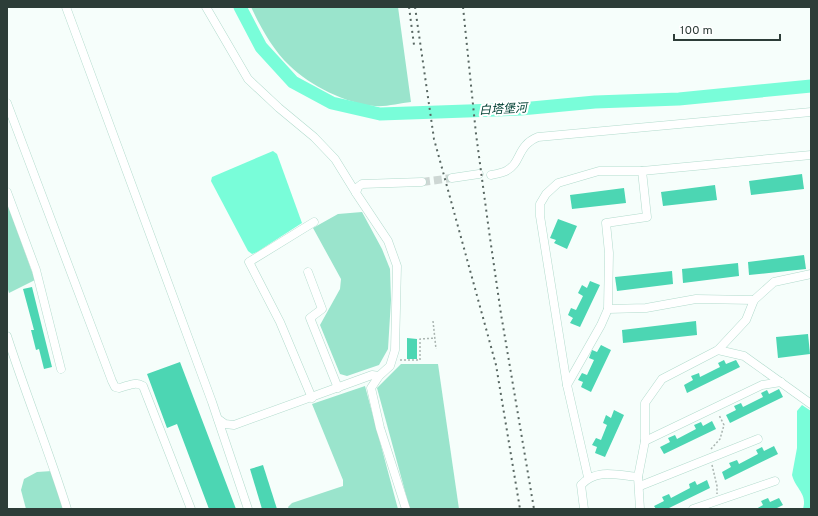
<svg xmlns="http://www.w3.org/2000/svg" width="818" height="516" font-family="Overpass,'Noto Sans SC',sans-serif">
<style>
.green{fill:#9ae4cc}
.water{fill:#79fdd9}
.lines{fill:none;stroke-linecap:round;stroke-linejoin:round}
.river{stroke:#79fdd9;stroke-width:13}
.building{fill:#4cd6b3}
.minor-tunnel{stroke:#ced7d4;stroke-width:8;stroke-dasharray:8 4;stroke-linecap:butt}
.minor-casing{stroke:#b2dbcd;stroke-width:9}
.path{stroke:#aab5b1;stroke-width:1.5;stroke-dasharray:2 2;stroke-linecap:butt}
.minor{stroke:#fff;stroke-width:8}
.rail{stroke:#586762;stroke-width:2;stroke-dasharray:2 4;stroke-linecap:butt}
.labels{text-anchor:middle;stroke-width:4;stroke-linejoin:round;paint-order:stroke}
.water-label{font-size:12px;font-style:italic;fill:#014033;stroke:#fff}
</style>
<rect width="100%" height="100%" fill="#f6fefb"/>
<g class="green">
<path d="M251,7H398L411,102C400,103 386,107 375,106C347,104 309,85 290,66C273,50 261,28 251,7Z"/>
<path d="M7,203L35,280L9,293L7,286Z"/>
<path d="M362,212L382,249L390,269L391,300L388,349L379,365L347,376L340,374L320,325L340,289L341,279L313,228L338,214Z"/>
<path d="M401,364H438L459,509H410L409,506L377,388Z"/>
<path d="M365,386L398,509H289L288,507L292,503L343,486V480L312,404Z"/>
<path d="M52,471L64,509H26L21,490L24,479L37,472Z"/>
</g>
<g class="water">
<path d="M273,151L277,154L302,223L257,252L252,254L248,251L211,181L212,177Z"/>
<path d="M802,405L811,411V509H803C808,494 795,488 792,475L797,448V411Z"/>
</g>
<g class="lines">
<path class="river" d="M240,7L261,47L293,82L332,103L380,114L521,109L595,102L679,99L811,86"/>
</g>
<g class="building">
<path d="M802,174L804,189L751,195L749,181Z"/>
<path d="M715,185L717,200L663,206L661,192Z"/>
<path d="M624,188L626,203L572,209L570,195Z"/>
<path d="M558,219L577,226L567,249L554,243L556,240L550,238Z"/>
<path d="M804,255L806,269L749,275L748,262Z"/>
<path d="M738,263L739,276L683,283L682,269Z"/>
<path d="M672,271L673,284L617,291L615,277Z"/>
<path d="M590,281L600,285L580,327L570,323L573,318L568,315L571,308L576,310L583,296L578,293L582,285L587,288Z"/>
<path d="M32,287L52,367L44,369L39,349L36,350L31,330H34L23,289Z"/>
<path d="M696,321L697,335L623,343L622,330Z"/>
<path d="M808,334L810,354L778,358L776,337Z"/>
<path d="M407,338L417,339V359H407Z"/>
<path d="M601,345L611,350L591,392L581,387L583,382L578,380L582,373L587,375L594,360L589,358L592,350L597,352Z"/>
<path d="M724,360L726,364L736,360L740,367L687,393L684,385L693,380L691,376L699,373L700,377L720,367L718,363Z"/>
<path d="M180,362L236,509H209L177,424L167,428L147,374Z"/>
<path d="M779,389L783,397L730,423L726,415L736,410L734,406L741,403L743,407L763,397L761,393L767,390L769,394Z"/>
<path d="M614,410L624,415L605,457L595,453L597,447L592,445L596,438L601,440L607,425L603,423L606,415L611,418Z"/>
<path d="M712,421L716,429L664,454L660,447L670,442L668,438L675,435L677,439L696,429L694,425L701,422L703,426Z"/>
<path d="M774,446L778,454L725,480L722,472L731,467L729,463L737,460L739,464L758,454L756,450L762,447L764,451Z"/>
<path d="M263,465L277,509H262L250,469Z"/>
<path d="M707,480L710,488L667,509H656L654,506L664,501L662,497L669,494L671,498L690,488L689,484L695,481L697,485Z"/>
<path d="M768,498L770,502L779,498L783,505L775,509H756L763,505L761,501Z"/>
</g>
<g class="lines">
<path class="minor-tunnel" d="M422,182L452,178"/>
<defs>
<g id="minor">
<path d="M66,7L212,402L248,509"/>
<path d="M206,7L248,79L279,108L314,137L335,159L356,193"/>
<path d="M7,103L112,381L115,387L119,388C128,386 135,381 143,386L191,509"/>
<path d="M491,175C496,174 502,173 506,171C522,163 516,146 538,137L811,112"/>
<path d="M452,178L479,174"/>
<path d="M7,192L36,270L61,369"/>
<path d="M308,272L322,309L310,318L338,388"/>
<path d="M608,309L646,308L696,299L754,300"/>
<path d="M7,336C26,395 49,451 67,509"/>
<path d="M718,350L744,356L811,404"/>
<path d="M567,385L601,325L608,309L609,253L606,223L647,217L642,171"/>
<path d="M312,398L280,322L249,262L314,222"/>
<path d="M218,419L225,424L234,425L372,375L379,376"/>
<path d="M645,441L762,385L781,382"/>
<path d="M588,477L567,385L540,216V204L546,194L558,183L599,171H642L811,155"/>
<path d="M640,486L758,439"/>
<path d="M406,509L380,428L371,388L379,376L390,366L395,350L397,266L388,241L356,193L358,187L362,184L422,182"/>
<path d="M584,509L581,485C596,468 618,475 638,477"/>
<path d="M640,509L638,477L645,441V403L662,379L718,350L746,320L754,300L774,282L811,274"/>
<path d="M693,509L775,481"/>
</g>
</defs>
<use href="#minor" class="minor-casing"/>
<g class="path">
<path d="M433,321L436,349"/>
<path d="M400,360H420V339L435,338"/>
<path d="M711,449L720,439L724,425L719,415"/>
<path d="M712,465L717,486V494"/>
</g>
<use href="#minor" class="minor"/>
<g class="rail">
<path d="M409,7L414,45"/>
<path d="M415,7L434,139L496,365L520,509"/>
<path d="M463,7L476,134L489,231L501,314L534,509"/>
</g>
</g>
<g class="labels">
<g class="water-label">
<text transform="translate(503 109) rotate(-3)" y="4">白塔堡河</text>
</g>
</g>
<rect width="818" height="516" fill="none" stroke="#2d3d38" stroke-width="16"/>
<path d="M674 34v6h106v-6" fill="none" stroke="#2d3d38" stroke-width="2"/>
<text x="680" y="34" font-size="12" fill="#2d3d38" stroke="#ffffff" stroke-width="3" paint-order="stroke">100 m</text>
</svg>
